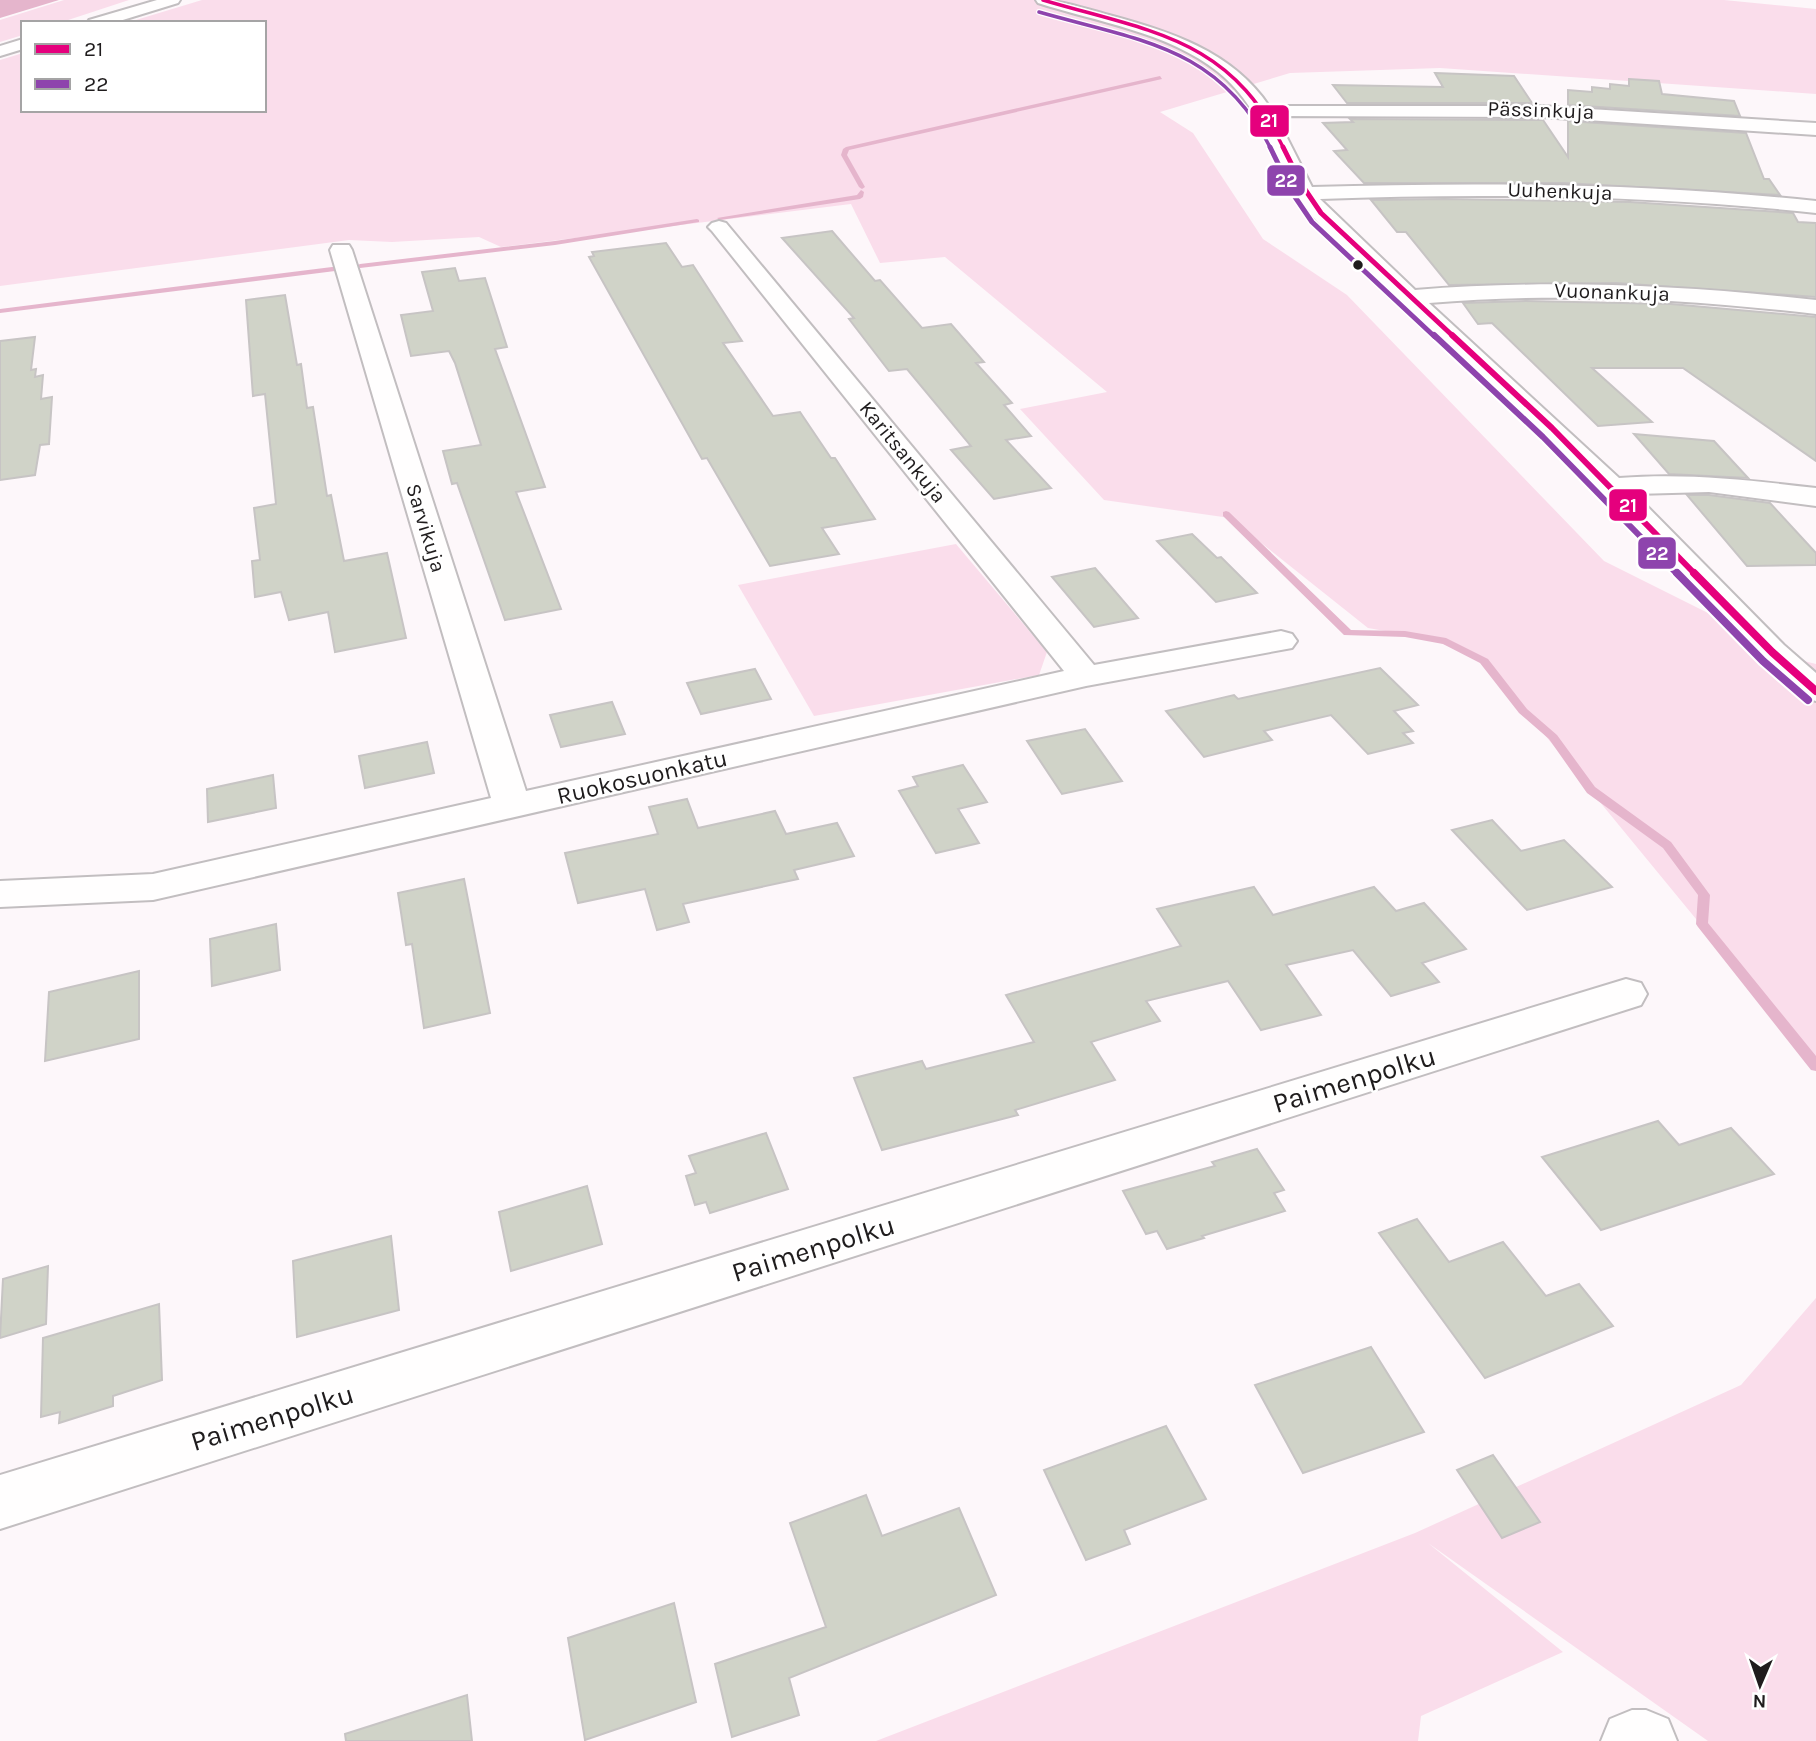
<svg xmlns="http://www.w3.org/2000/svg" width="1816" height="1741" font-family="Karla,sans-serif">
<style>
.green{fill:#faddeb}
.water{fill:#e5b5cc}
.lines{fill:none;stroke-linecap:round;stroke-linejoin:round}
.stream{fill:#e5b5cc;fill-rule:evenodd}
.building{fill:#d0d3c8;stroke:#c7c4c4;stroke-width:2}
.street-casing{stroke:#c2bec0;stroke-width:4}
.secondary-casing{stroke:#c2bec0;stroke-width:4}
.street{fill:#fffefe;fill-rule:evenodd}
.secondary{fill:#fffefe;fill-rule:evenodd}
.bus-1-far3-casing{stroke:#fff;stroke-width:6}
.bus-1-far2-casing{stroke:#fff;stroke-width:8}
.bus-1-far1-casing{stroke:#fff;stroke-width:10}
.bus-1-casing{stroke:#fff;stroke-width:12}
.bus-2-far3-casing{stroke:#fff;stroke-width:6}
.bus-2-far2-casing{stroke:#fff;stroke-width:8}
.bus-2-far1-casing{stroke:#fff;stroke-width:10}
.bus-2-casing{stroke:#fff;stroke-width:12}
.bus-1-far3{stroke:#e5007d;stroke-width:3.5}
.bus-1-far2{stroke:#e5007d;stroke-width:5}
.bus-1-far1{stroke:#e5007d;stroke-width:6}
.bus-1{stroke:#e5007d;stroke-width:8}
.bus-2-far3{stroke:#8e44ad;stroke-width:3.5}
.bus-2-far2{stroke:#8e44ad;stroke-width:5}
.bus-2-far1{stroke:#8e44ad;stroke-width:6}
.bus-2{stroke:#8e44ad;stroke-width:8}
.bus-dot{fill:#1f1c1d;stroke:#fff;stroke-width:2.5}
.labels{text-anchor:middle;stroke-width:5;stroke-linejoin:round;paint-order:stroke}
.far-street-label{font-size:21px;fill:#1f1c1d;stroke:#fff}
.street-label{font-size:24px;fill:#1f1c1d;stroke:#fff}
.near-street-label{font-size:28px;fill:#1f1c1d;stroke:#fff}
.line-badge{stroke:#fff;stroke-width:2.5}
.badge-label{font-size:19px;text-anchor:middle;font-weight:bold;fill:#fff}
</style>
<rect width="100%" height="100%" fill="#fdf7fa"/>
<g class="green">
<path d="M64,0H129L59,23H23V35L0,42V20Z"/>
<path d="M202,0H1724L1816,9V94L1440,68L1290,73L1160,112L1193,133L1263,239L1347,295L1604,561L1804,661L1816,664V1065L1484,661L1431,639L1368,628L1230,518L1104,500L1020,409L1107,392L945,257L880,263L851,204L501,247L479,237L392,242L349,240L0,286V60L23,53V110H264V23H126Z"/>
<path d="M956,544L1047,652L1039,675L814,716L738,585Z"/>
<path d="M1816,1298V1741H1708L1428,1543L1563,1652L1421,1716L1418,1741H876L1415,1533L1741,1385Z"/>
</g>
<path class="water" d="M0,0H59L0,18Z"/>
<g class="lines">
<g class="stream">
<path d="M1160,76L1162,79L849,150L847,155L865,187L862,189L859,187L841,155L843,149L846,147Z"/>
<path d="M861,190L864,192L863,197L860,199L720,220L717,218L857,195Z"/>
<path d="M697,219L699,220V222L555,245L360,268L356,266L360,264L555,241Z"/>
<path d="M332,267H335V271L0,313V309Z"/>
<path d="M1226,511L1229,512L1351,630L1405,631L1446,638L1488,659L1527,709L1557,735L1595,787L1671,842L1710,895L1708,923L1816,1056V1071L1811,1070L1698,927L1696,924L1698,895L1663,848L1587,793L1549,739L1519,713L1480,663L1443,644L1405,637L1344,635L1223,516V512Z"/>
</g>
</g>
<g class="building">
<path d="M1435,73L1514,76L1532,103H1347L1333,85L1443,87Z"/>
<path d="M1629,79L1659,81L1662,94L1734,101L1740,116L1568,105V90L1592,92V87L1610,89V84L1629,86Z"/>
<path d="M1350,119L1543,120L1568,157V121L1746,133L1764,179H1769L1780,195L1564,183H1364L1334,151L1347,150L1323,123L1353,122Z"/>
<path d="M1444,199L1630,202L1793,213L1798,222L1816,223V297L1616,283L1449,285L1406,232H1397L1371,200Z"/>
<path d="M832,231L875,281L880,280L922,328L951,324L984,362L976,363L1012,403L1004,405L1031,436L1006,440L1051,488L994,499L951,450L971,446L907,369L889,371L849,319L854,318L782,238Z"/>
<path d="M666,243L682,267L693,265L742,341L723,343L773,416L800,412L831,458H835L875,519L822,528L839,554L770,566L707,458L702,459L589,257L594,256L592,252Z"/>
<path d="M455,268L459,281L485,278L507,347L495,349L545,487L516,492L561,609L505,620L457,483L452,484L443,451L481,445L455,363L449,351L411,356L401,315L433,311L422,272Z"/>
<path d="M285,295L297,365L301,364L307,408L313,407L327,496L331,495L344,561L387,553L406,638L335,652L328,612L289,620L281,592L255,597L252,561L260,560L254,508L276,504L265,394L253,396L246,300Z"/>
<path d="M1526,301L1671,304L1816,317V461L1683,368H1592L1652,422L1598,426L1492,323L1478,324L1463,303Z"/>
<path d="M35,337L31,370L36,369L35,377L43,375L41,399L52,397L49,444L40,445L35,475L0,480V341Z"/>
<path d="M1634,434L1714,441L1748,478L1669,474Z"/>
<path d="M1687,495H1709L1770,503L1816,553V565L1747,566Z"/>
<path d="M1192,534L1217,558L1221,557L1257,593L1216,602L1157,541Z"/>
<path d="M1095,568L1138,618L1094,627L1052,577Z"/>
<path d="M1380,668L1418,705L1394,711L1413,731L1403,733L1413,743L1368,754L1331,715L1264,731L1272,740L1204,757L1166,711L1234,695L1238,699Z"/>
<path d="M755,669L771,699L701,714L687,683Z"/>
<path d="M612,702L625,734L561,747L550,715Z"/>
<path d="M1085,729L1122,781L1062,794L1027,741Z"/>
<path d="M427,742L434,773L365,788L359,756Z"/>
<path d="M963,765L987,802L958,809L979,843L936,853L899,791L918,786L913,777Z"/>
<path d="M273,775L276,808L208,822L207,789Z"/>
<path d="M687,799L698,828L775,811L786,834L837,823L854,856L794,870L798,879L683,904L689,922L657,930L645,889L578,903L565,853L658,834L649,807Z"/>
<path d="M1492,820L1521,851L1564,840L1612,887L1527,910L1452,830Z"/>
<path d="M464,879L490,1013L424,1028L412,944L406,945L398,893Z"/>
<path d="M1254,887L1273,915L1374,887L1396,911L1424,903L1466,949L1422,963L1439,982L1391,996L1353,950L1286,965L1321,1015L1261,1030L1228,981L1146,1001L1160,1021L1091,1042L1115,1080L1015,1110L1018,1115L882,1150L854,1078L922,1061L926,1069L1034,1042L1006,995L1181,946L1157,909Z"/>
<path d="M276,924L280,970L212,986L210,939Z"/>
<path d="M139,971V1039L45,1061L49,992Z"/>
<path d="M1658,1121L1679,1145L1731,1128L1774,1174L1601,1230L1542,1157Z"/>
<path d="M766,1133L788,1189L710,1213L706,1202L695,1205L686,1176L696,1173L689,1156Z"/>
<path d="M1257,1149L1284,1190L1274,1193L1285,1211L1202,1236L1204,1238L1167,1249L1157,1231L1146,1234L1123,1191L1215,1166L1212,1162Z"/>
<path d="M587,1186L602,1244L511,1271L499,1212Z"/>
<path d="M1417,1219L1449,1262L1503,1242L1546,1296L1579,1284L1613,1326L1485,1378L1379,1233Z"/>
<path d="M391,1236L399,1310L297,1337L293,1261Z"/>
<path d="M48,1266L46,1324L0,1338L3,1279Z"/>
<path d="M159,1304L162,1380L113,1396V1406L59,1423L60,1412L41,1417L43,1338Z"/>
<path d="M1371,1347L1424,1432L1303,1473L1255,1385Z"/>
<path d="M1166,1426L1206,1499L1124,1530L1130,1544L1086,1560L1044,1470Z"/>
<path d="M1493,1455L1540,1522L1502,1538L1457,1470Z"/>
<path d="M866,1495L882,1536L959,1508L996,1595L789,1678L799,1715L732,1737L715,1664L826,1627L790,1523Z"/>
<path d="M674,1603L696,1702L585,1740L568,1638Z"/>
<path d="M467,1695L472,1741H346L345,1734Z"/>
</g>
<g class="lines">
<defs>
<g id="street">
<path d="M1036,0C1061,0 1084,8 1109,15C1169,31 1232,51 1269,106H1541L1816,123V135L1541,117L1276,116L1312,187C1481,182 1648,183 1816,201V213C1651,195 1486,193 1320,199L1415,290C1549,279 1682,285 1816,300V314C1687,299 1559,292 1429,303L1619,478C1687,473 1748,480 1816,488V506L1709,492L1635,494L1784,645L1816,673V701C1787,694 1739,636 1716,613C1641,533 1566,454 1485,379C1427,325 1367,277 1314,218C1274,173 1268,112 1218,72C1168,32 1097,22 1038,3Z"/>
<path d="M719,221L726,223L1094,665L1281,631L1292,634L1297,641L1292,648L1086,686L153,900L0,907V881L153,874L491,798L330,250L333,245H349L352,250L526,791L1064,671L712,231L708,227L712,223Z"/>
<path d="M1626,979L1641,983L1647,994L1641,1005L0,1529V1475Z"/>
</g>
<g id="secondary">
<path d="M157,0H180L178,3L113,23H87L89,20Z"/>
<path d="M23,39V49L0,56V46Z"/>
<path d="M1632,1710H1646L1668,1719L1677,1741H1601L1610,1719Z"/>
</g>
</defs>
<use href="#street" class="street-casing"/>
<use href="#secondary" class="secondary-casing"/>
<use href="#street" class="street"/>
<use href="#secondary" class="secondary"/>
<defs>
<path id="bus-1-far3" d="M1043,0C1151,32 1230,37 1284,149"/>
<path id="bus-1-far2" d="M1283,147L1302,185L1321,213L1454,337"/>
<path id="bus-1-far1" d="M1452,335L1552,428L1696,575"/>
<path id="bus-1" d="M1694,573L1772,652L1816,691"/>
<path id="bus-2-far3" d="M1039,12C1140,41 1219,46 1271,149"/>
<path id="bus-2-far2" d="M1270,147L1293,194L1312,222L1435,337"/>
<path id="bus-2-far1" d="M1434,335L1543,437L1678,575"/>
<path id="bus-2" d="M1677,573L1763,661L1808,700"/>
</defs>
<use href="#bus-1-far3" class="bus-1-far3-casing"/>
<use href="#bus-1-far2" class="bus-1-far2-casing"/>
<use href="#bus-1-far1" class="bus-1-far1-casing"/>
<use href="#bus-1" class="bus-1-casing"/>
<use href="#bus-2-far3" class="bus-2-far3-casing"/>
<use href="#bus-2-far2" class="bus-2-far2-casing"/>
<use href="#bus-2-far1" class="bus-2-far1-casing"/>
<use href="#bus-2" class="bus-2-casing"/>
<use href="#bus-1-far3" class="bus-1-far3"/>
<use href="#bus-1-far2" class="bus-1-far2"/>
<use href="#bus-1-far1" class="bus-1-far1"/>
<use href="#bus-1" class="bus-1"/>
<use href="#bus-2-far3" class="bus-2-far3"/>
<use href="#bus-2-far2" class="bus-2-far2"/>
<use href="#bus-2-far1" class="bus-2-far1"/>
<use href="#bus-2" class="bus-2"/>
</g>
<circle class="bus-dot" cx="1358" cy="265" r="6"/>
<g class="labels">
<g class="far-street-label">
<text transform="translate(1541 110) rotate(2)" y="7">Pässinkuja</text>
<text transform="translate(1560 191) rotate(2)" y="7">Uuhenkuja</text>
<text transform="translate(1612 292) rotate(2)" y="7">Vuonankuja</text>
<text transform="translate(903 452) rotate(51)" y="7">Karitsankuja</text>
<text transform="translate(426 528) rotate(73)" y="7">Sarvikuja</text>
</g>
<g class="street-label">
<text transform="translate(642 777) rotate(-13)" y="8">Ruokosuonkatu</text>
</g>
<g class="near-street-label">
<text transform="translate(1354 1079) rotate(-17)" y="10">Paimenpolku</text>
<text transform="translate(813 1248) rotate(-17)" y="10">Paimenpolku</text>
<text transform="translate(272 1417) rotate(-17)" y="10">Paimenpolku</text>
</g>
</g>
<g class="line-badge">
<rect x="1249" y="104" width="41" height="34" rx="7" fill="#e5007d"/>
<rect x="1266" y="164" width="40" height="33" rx="7" fill="#8e44ad"/>
<rect x="1608" y="488" width="40" height="34" rx="7" fill="#e5007d"/>
<rect x="1637" y="536" width="40" height="34" rx="7" fill="#8e44ad"/>
</g>
<g class="badge-label">
<text x="1269" y="127">21</text>
<text x="1286" y="187">22</text>
<text x="1628" y="512">21</text>
<text x="1657" y="560">22</text>
</g>
<rect x="21" y="21" width="245" height="91" fill="#ffffff" stroke="#a5a4a5" stroke-width="2"/>
<rect x="35" y="44" width="35" height="10" fill="#e5007d" stroke="#a5a4a5" stroke-width="2"/>
<text x="84" y="56" font-size="21" fill="#1f1c1d">21</text>
<rect x="35" y="79" width="35" height="10" fill="#8e44ad" stroke="#a5a4a5" stroke-width="2"/>
<text x="84" y="91" font-size="21" fill="#1f1c1d">22</text>
<g transform="translate(1760 1685) rotate(182)" stroke="#ffffff" stroke-width="5" paint-order="stroke">
<path d="M0-5L12 26L0 18L-12 26Z" fill="#1f1c1d"/>
<text y="-10" font-size="19" font-weight="bold" text-anchor="middle" fill="#1f1c1d">N</text>
</g>
</svg>
